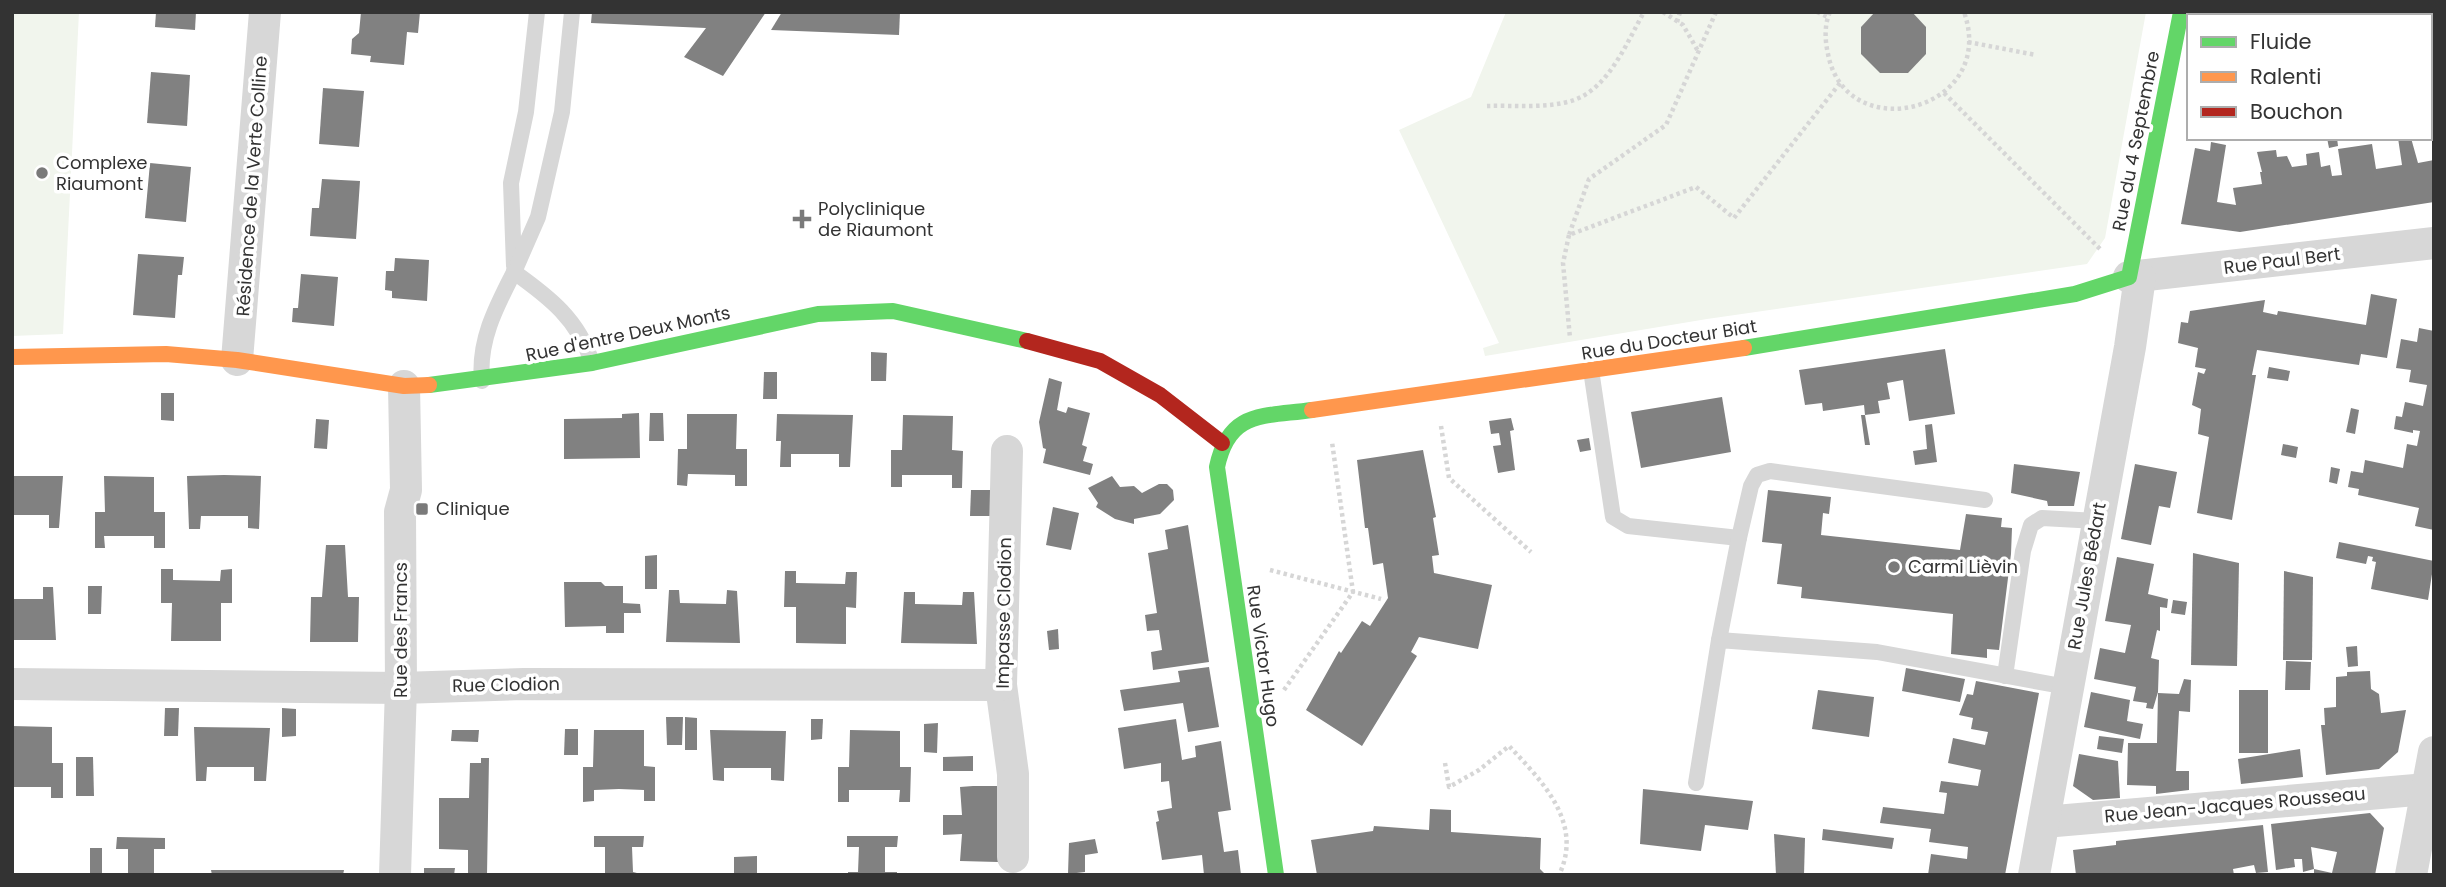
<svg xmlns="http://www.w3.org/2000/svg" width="2446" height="887" font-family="Poppins,sans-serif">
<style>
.green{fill:#f1f5ed}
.building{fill:#818181}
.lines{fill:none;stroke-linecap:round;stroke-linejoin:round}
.path{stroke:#d6d6d6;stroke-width:4.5;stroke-dasharray:3.5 3.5;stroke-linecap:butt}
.lane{stroke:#d7d7d7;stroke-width:16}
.street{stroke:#d7d7d7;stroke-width:32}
.fast{stroke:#63d668;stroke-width:16}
.slow{stroke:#ff974d;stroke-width:16}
.jam{stroke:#b3261e;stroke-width:16}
.poi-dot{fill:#7a7a7a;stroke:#fff;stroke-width:2.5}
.labels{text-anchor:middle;stroke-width:7;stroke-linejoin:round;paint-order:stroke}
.street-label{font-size:18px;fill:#333;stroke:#fff}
.poi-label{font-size:18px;fill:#333;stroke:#fff;text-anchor:start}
</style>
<rect width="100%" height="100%" fill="#fff"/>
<g class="green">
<path d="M12,12H79L63,334L12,336Z"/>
<path d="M1506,12H2146L2105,238L2087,264L1707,319L1485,356L1483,348L1499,343L1399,130L1471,97Z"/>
</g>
<g class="building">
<path d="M156,12H196L195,30L155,27Z"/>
<path d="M361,12H420L418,33L407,32L404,65L370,62L371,56L351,54L352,39L359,33Z"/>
<path d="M592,12H766L723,76L684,57L706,28L591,23Z"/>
<path d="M782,12H900L899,35L771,30Z"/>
<path d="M1875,12H1912L1926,27V54L1908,73H1880L1861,54V27Z"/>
<path d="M2219,12H2352V16H2218Z"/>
<path d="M2379,12H2434V59H2430V16H2380Z"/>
<path d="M151,72L190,75L187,126L147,123Z"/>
<path d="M323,88L364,91L359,147L319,144Z"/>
<path d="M2327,138H2337L2338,146L2329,148Z"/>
<path d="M2398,138H2411L2418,163L2434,160V202L2240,232L2181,224L2195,148L2210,151L2211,142L2226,145L2217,202L2236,205L2233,188L2262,184L2260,172H2262L2257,152L2276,150L2277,157L2287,156L2292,167L2307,165L2306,154L2319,152L2321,167L2330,165L2332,176L2342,175L2338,149L2372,144L2376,169L2402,165Z"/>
<path d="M150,163L191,167L186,222L145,218Z"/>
<path d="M322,179L360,181L356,239L310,236L312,208H319Z"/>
<path d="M138,254L184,257L182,275H178L175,318L133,315Z"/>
<path d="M395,258L429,260L427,301L392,298V291L385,290L386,271H394Z"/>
<path d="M301,274L338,277L334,326L292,322L293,308H298Z"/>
<path d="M2371,294L2397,299L2387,358L2361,354L2359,365L2257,350L2252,375H2256L2232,520L2197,513L2209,437L2198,434L2201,409L2192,405L2198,372L2204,374L2206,369L2195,367L2198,348L2178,343L2181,322L2188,323L2190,311L2265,300L2263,312L2277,315L2278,311L2366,325Z"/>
<path d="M2419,328L2434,331V530L2415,526L2419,508L2358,495L2359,489L2348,487L2351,471L2363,473L2365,460L2403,468L2407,444L2417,446L2420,431L2413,430V433L2394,429L2396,416L2402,417L2405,402L2423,406L2427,385L2409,382L2411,370L2396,368L2401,339L2417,342Z"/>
<path d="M1945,349L1955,414L1909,421L1903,380L1887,383L1890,399L1878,401L1880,413L1865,415L1864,405L1823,411L1822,403L1805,405L1799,370Z"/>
<path d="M871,352L887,353L886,381H871Z"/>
<path d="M2269,367L2290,371L2288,381L2267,378Z"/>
<path d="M764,372H777V399H763Z"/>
<path d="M1049,378L1062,382L1057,410L1066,413L1068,407L1090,413L1082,445L1087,447L1083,461L1093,464L1090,475L1043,463L1046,449L1043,448L1039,422Z"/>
<path d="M161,393H174V421L161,420Z"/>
<path d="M1722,397L1731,452L1641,468L1631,412Z"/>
<path d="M2351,408L2359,410L2355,434L2346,432Z"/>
<path d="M639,413L640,458L564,459V419L622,418V414Z"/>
<path d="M650,413H663L664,441H649Z"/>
<path d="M687,414H737L736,449H747V486H735V475L688,474L687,486L677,485L678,449H687Z"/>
<path d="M777,414L853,415L850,467H839V454H791V467H780L781,441H776Z"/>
<path d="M903,415L953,416L952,450L963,451L962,488H952V475H902V487H891V450H902Z"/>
<path d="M1861,415H1865L1870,445H1865Z"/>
<path d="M1511,418L1514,430L1510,431L1515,470L1498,473L1493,446L1501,445L1499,433L1491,434L1489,421Z"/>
<path d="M316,419L329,420L327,449L314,448Z"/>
<path d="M1932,424L1937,462L1915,465L1913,451L1927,449L1925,425Z"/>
<path d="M1589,438L1591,450L1580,452L1577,440Z"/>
<path d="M2283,444L2298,447L2296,458L2281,455Z"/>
<path d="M1423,450L1436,517L1433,518L1439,555L1432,556L1434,573L1492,585L1478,649L1419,637L1411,652L1417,656L1362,746L1306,710L1339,651L1341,653L1362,621L1370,626L1388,598L1383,563L1373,565L1368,528H1365L1357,460Z"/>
<path d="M2014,464L2080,472L2074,506H2048L2047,501L2011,493Z"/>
<path d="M2135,464L2177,472L2170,508L2159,506L2151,545L2121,539Z"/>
<path d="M2331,467L2340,469L2337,484L2329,482Z"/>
<path d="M224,475L261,476L259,529L248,528V516H201L200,529H189L187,476Z"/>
<path d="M12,476H63L59,528H49V515H12Z"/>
<path d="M104,476L154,477V512H165V548H154V536H104L105,548H95V512H105Z"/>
<path d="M1112,476L1120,487L1134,486L1142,493L1159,484H1167L1173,490L1174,500L1160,514L1134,519V524L1115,519L1096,507L1098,503L1088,488Z"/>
<path d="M971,490H992L995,516H970Z"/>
<path d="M1768,490L1831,497L1829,514L1823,513L1821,535L1960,550L1966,514L2002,518L2001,527L2012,528L2011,554L1999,650L1987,649V658L1951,654L1953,614L1801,598L1802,587L1777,584L1782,544L1762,542Z"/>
<path d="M1053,507L1079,513L1071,550L1046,545Z"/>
<path d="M1188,525L1209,662L1153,670L1151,652L1162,650L1159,630L1147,631L1145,615L1157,613L1148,553L1168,549L1165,530Z"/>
<path d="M2339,542L2434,561L2428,600L2371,589L2376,562L2372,561L2373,557L2368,556L2366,564L2336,558Z"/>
<path d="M326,545H345L348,597H359L358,642H310L311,597H322Z"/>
<path d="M2193,553L2239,563L2237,666L2191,665Z"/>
<path d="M657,555V589H645V556Z"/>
<path d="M2117,557L2154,564L2148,594L2168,599L2167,608L2160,607V631L2157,630L2151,658L2159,660L2158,692L2153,709L2146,708L2147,703L2133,701L2136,687L2094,679L2100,648L2125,653L2131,625L2105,621Z"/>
<path d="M161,569H173V580L220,581L221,570L232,569V603H221V641H171L172,603H161Z"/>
<path d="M785,571H796V583L845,584L846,572H857L856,608L846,607V644L796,643V607H784Z"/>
<path d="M2284,571L2313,577L2312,660H2283Z"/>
<path d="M564,582H601L605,586H623V603L640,604L641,613H624V633H606V626L565,627Z"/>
<path d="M88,586H102L101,614H88Z"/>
<path d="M43,587H53L56,640H12V599H43Z"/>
<path d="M669,590H679L680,603L726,604L727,590L737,591L740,643L666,642Z"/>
<path d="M904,592H915V604L962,605L963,592H974L977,644L901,643Z"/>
<path d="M2173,600L2187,602L2185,615L2171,613Z"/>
<path d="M1058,629L1059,649L1049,650L1047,631Z"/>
<path d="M2357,646L2358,666L2348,667L2346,647Z"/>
<path d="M2286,661L2311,662L2310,690H2285Z"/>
<path d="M1209,667L1219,727L1188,732L1183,703L1124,711L1120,690L1180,682L1178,671Z"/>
<path d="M1906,668L1965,679L1960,702L1902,691Z"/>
<path d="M2370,671L2371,689L2379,694L2381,713L2406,710L2398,752L2379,769L2326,775L2321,725H2325L2324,708L2336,707V677L2347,676V672Z"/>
<path d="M2184,679L2191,680L2190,712L2179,711L2176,771H2189V790L2156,794V786L2127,785L2128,743H2157L2158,693L2179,694Z"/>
<path d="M1976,681L2039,693L2005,875H1928L1931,854L1967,859L1968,847L1929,842L1931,829L1880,823L1883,807L1944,814L1947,793L1939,792L1941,781L1978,786L1981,770L1948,763L1953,738L1985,745L1988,732L1971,729L1973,718L1959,715L1967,694L1973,695Z"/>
<path d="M1818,690L1874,697L1869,737L1812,729Z"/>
<rect x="2239" y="690" width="29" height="63"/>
<path d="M2091,692L2130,700L2127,721L2143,724L2140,739L2084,727Z"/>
<path d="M165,708H179L178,736H164Z"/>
<path d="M282,708L296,709V736L282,737Z"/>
<path d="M666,717H683L682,745H667Z"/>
<path d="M685,717L697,718V750H685Z"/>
<path d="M811,719H823L822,739L811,740Z"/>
<path d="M1176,719L1182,760L1196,757L1195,746L1221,741L1231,810L1218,812L1224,852L1238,850L1241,875H1204L1202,855L1162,860L1156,822L1159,821L1157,811L1172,808L1169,781L1161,782V763L1124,769L1118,728Z"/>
<path d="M938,723L937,753L924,752V724Z"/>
<path d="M12,726L52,727V763H63V798H51V787H12Z"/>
<path d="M194,727L270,728L266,781H254V767H207L206,781H196Z"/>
<path d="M565,729H578V755H564Z"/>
<path d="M452,730H479L478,742L451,741Z"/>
<path d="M594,730H644V766L655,767V801H644V790L619,789L594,790V801L583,802V767H593Z"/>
<path d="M710,730L786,731L784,781L771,780V768H724V781L713,780Z"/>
<path d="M850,730L900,731V767H911L910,802H899L900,790H849V802H838V767H849Z"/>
<path d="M2099,736L2124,739L2122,753L2097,749Z"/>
<path d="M2300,749L2303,777L2241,784L2238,759Z"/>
<path d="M2079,754L2118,761L2120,798L2093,800L2073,786Z"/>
<path d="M973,756V771H943V757Z"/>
<path d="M76,757H93L94,796H76Z"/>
<path d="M481,758H489L487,875H468V850L439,849V798H469L470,763H481Z"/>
<path d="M973,786H999L998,862L960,861L962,834L943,835V815H962L960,787Z"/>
<path d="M1643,789L1753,801L1748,830L1705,825L1701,851L1640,844Z"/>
<path d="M1430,809L1451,810V832L1541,838L1540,869L1544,873L1317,875L1311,840L1373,831L1374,826L1429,830Z"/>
<path d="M2370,813L2384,828L2375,875H2314V869L2332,873L2337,852L2311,847L2314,869L2303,872L2302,859H2294L2295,867L2276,870L2271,824Z"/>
<path d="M2263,825L2268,872L2256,873L2254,865L2233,869L2234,875H2076L2073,850L2116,845V841Z"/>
<path d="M1823,829L1894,838L1892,849L1822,840Z"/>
<path d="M1774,834L1805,838L1804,875H1776Z"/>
<path d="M594,836H644L643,847H632L633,872L645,875H605V847H594Z"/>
<path d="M847,836H898L897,847H885V872H897V875H848V872H858L859,847H847Z"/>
<path d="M117,837L165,838V849H154V875H128V849H116Z"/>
<path d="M1095,839L1098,853L1085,855V872L1068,874L1069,843Z"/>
<path d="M90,848H102V874L90,875Z"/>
<path d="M757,856V875H734V857Z"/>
<path d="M424,868H455L454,875H424Z"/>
<path d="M211,870H344L343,875H212Z"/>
</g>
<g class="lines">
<g class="path">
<path d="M1663,12L1683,25L1698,51"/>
<path d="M1716,12L1666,125L1589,179L1569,235L1696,187L1734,218L1840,83"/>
<path d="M1817,12L1828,17"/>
<path d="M1830,12C1824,25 1825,41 1828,54C1846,149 1999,111 1964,12"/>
<path d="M1677,22L1680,12"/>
<path d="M1968,42L2036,55"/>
<path d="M1944,93L2100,249"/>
<path d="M1487,106C1513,105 1548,109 1574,100C1609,88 1627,42 1644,12"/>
<path d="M1569,235L1563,263L1570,338"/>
<path d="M1441,426L1449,478L1531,552"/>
<path d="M1270,570L1381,599"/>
<path d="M1284,690L1353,592L1332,442"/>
<path d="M1445,763L1449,787L1479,770L1509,746C1542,781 1584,823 1559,875"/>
</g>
<g class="lane">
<path d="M514,266L511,183L526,112L537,12"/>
<path d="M514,272L538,217L562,112L572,12"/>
<path d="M1591,370L1613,517L1628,526L1739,538L1751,486L1757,475L1770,471L1985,500"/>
<path d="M482,381C478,341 496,307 514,272C549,297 579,320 592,363"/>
<path d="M1719,640L1739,538"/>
<path d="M2005,676L2023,551L2031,525L2042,518L2097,521"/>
<path d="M1696,783L1719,640L1877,652L2067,687"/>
</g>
<g class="street">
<path d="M2129,277L2434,243"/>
<path d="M237,360L265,12"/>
<path d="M1007,451L1001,685L1013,774V857"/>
<path d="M12,684L401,688L524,684L1001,685"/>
<path d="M2044,822L2427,789"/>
<path d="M395,875L401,688L400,512L406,490L404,386"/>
<path d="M2034,875L2130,347L2140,277"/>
<path d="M2411,875L2434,752"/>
</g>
<g class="fast">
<path d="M1744,348L2075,294L2129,277L2181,12"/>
<path d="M429,385L592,363L818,314L893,311L1027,341"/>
<path d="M1276,875L1217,467C1229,410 1263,417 1312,410"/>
</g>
<g class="slow">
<path d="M12,357L166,354L237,360L404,386L429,385"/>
<path d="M1312,410L1744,348"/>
</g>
<path class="jam" d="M1027,341L1100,361L1160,395L1222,443"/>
</g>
<g class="poi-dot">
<circle cx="42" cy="173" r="7"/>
<path d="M798.5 208.5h7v7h7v7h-7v7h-7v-7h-7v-7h7z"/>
<rect x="415" y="502" width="14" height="14" rx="3.5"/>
<circle cx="1894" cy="567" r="7"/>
</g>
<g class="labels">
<g class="street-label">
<text transform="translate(2136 141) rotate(-79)" y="6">Rue du 4 Septembre</text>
<text transform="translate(252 186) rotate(-86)" y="6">Résidence de la Verte Colline</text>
<text transform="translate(2282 261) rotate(-7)" y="6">Rue Paul Bert</text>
<text transform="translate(628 334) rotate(-12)" y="6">Rue d'entre Deux Monts</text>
<text transform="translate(1669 340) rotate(-9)" y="6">Rue du Docteur Biat</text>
<text transform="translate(2087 576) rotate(-80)" y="6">Rue Jules Bédart</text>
<text transform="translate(1004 613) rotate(-89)" y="6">Impasse Clodion</text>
<text transform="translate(401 630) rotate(-90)" y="6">Rue des Francs</text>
<text transform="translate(1263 656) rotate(82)" y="6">Rue Victor Hugo</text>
<text transform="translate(506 685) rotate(-1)" y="6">Rue Clodion</text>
<text transform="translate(2235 805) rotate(-5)" y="6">Rue Jean-Jacques Rousseau</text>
</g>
<g class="poi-label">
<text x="56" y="169">Complexe<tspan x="56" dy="21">Riaumont</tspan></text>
<text x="818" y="215">Polyclinique<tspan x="818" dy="21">de Riaumont</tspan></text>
<text x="436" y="515">Clinique</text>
<text x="1908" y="573">Carmi Lièvin</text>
</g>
</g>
<rect width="2446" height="887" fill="none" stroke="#333333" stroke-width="28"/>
<rect x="2187" y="14" width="245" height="126" fill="#ffffff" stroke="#adadad" stroke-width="2"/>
<rect x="2201" y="37" width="35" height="10" fill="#63d668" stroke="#adadad" stroke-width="2"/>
<text x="2250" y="49" font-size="21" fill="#333333">Fluide</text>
<rect x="2201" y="72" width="35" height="10" fill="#ff974d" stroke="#adadad" stroke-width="2"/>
<text x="2250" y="84" font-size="21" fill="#333333">Ralenti</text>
<rect x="2201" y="107" width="35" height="10" fill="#b3261e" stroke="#adadad" stroke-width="2"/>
<text x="2250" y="119" font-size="21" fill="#333333">Bouchon</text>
</svg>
